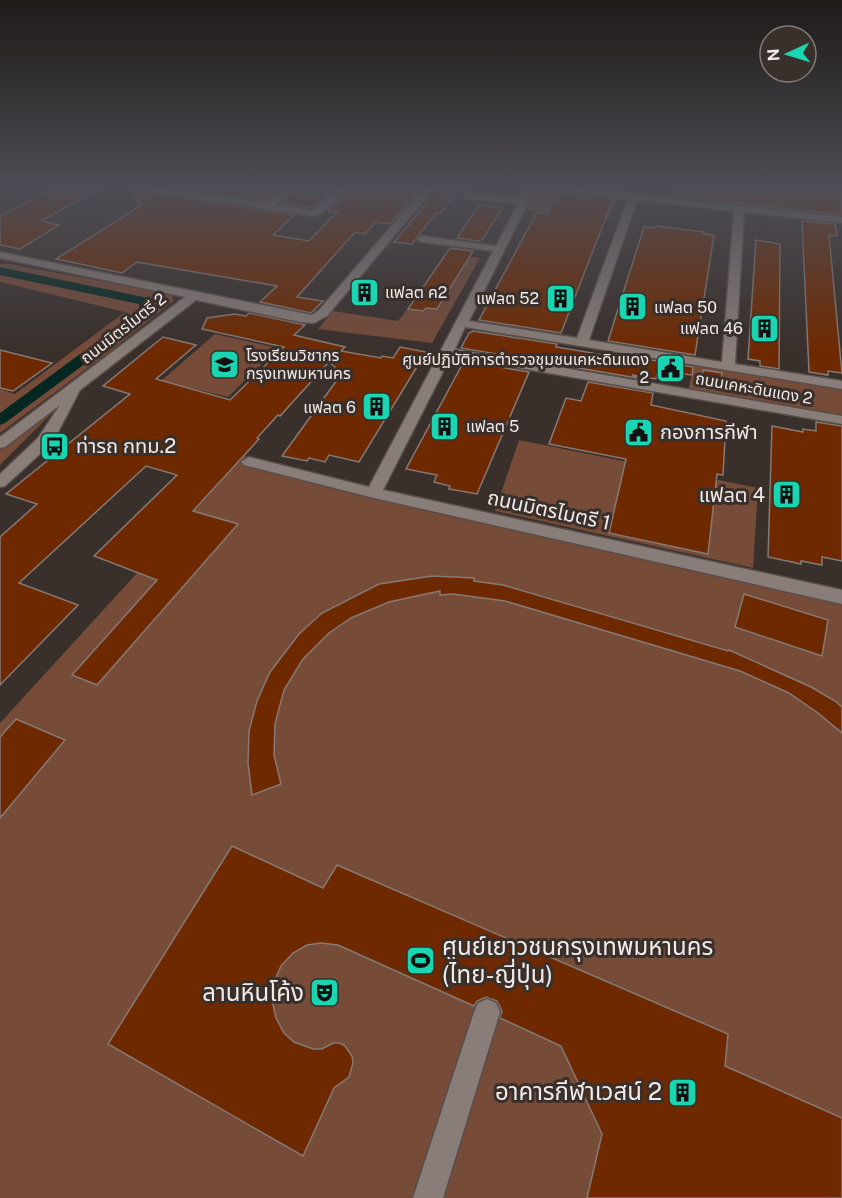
<svg xmlns="http://www.w3.org/2000/svg" width="842" height="1198" font-family="'Public Sans','Noto Sans Thai',sans-serif">
<style>
.green{fill:#764b38}
.water{fill:#042821}
.lines{fill:none;stroke-linecap:round;stroke-linejoin:round}
.canal{fill:#042821;fill-rule:evenodd}
.building{fill:#6f2900;stroke:#857a75;stroke-width:1.5}
.minor-casing{stroke:#574e4b;stroke-width:3}
.minor{fill:#887d78;fill-rule:evenodd}
.labels{text-anchor:middle;stroke-width:6;stroke-linejoin:round;paint-order:stroke}
.far-poi-label{font-size:16px;fill:#f2ebe9;stroke:#392f2b;text-anchor:start}
.far-street-label{font-size:16px;fill:#f2ebe9;stroke:#392f2b}
.poi-label{font-size:20px;fill:#f2ebe9;stroke:#392f2b;text-anchor:start}
.street-label{font-size:20px;fill:#f2ebe9;stroke:#392f2b}
.near-poi-label{font-size:24px;fill:#f2ebe9;stroke:#392f2b;text-anchor:end}
</style>
<rect width="100%" height="100%" fill="#392f2b"/>
<g class="green">
<path d="M535,189L616,199L609,219L524,209Z"/>
<path d="M450,254L480,258L432,343L318,329L333,311L398,321Z"/>
<path d="M0,264H9L172,294L173,301L108,353L0,433V389L15,394L125,312L0,282Z"/>
<path d="M215,334L278,348L228,397L161,381Z"/>
<path d="M694,364L842,388V417L688,391Z"/>
<path d="M58,403H62L0,465V450Z"/>
<path d="M519,440L758,488L753,568L495,511Z"/>
<path d="M244,456L842,600V1198H0V723Z"/>
</g>
<path class="water" d="M8,186H49C39,197 16,199 4,191Z"/>
<g class="lines">
<path class="canal" d="M0,267L148,298L152,307L151,312L98,355L91,356L90,360L5,423L0,425V413L80,354L87,353L88,349L139,310V304L0,275Z"/>
</g>
<g class="building">
<path d="M58,186L97,190L41,221L59,225L20,249L0,245V216Z"/>
<path d="M163,186H286L265,201Z"/>
<path d="M300,186H338L311,208L281,203Z"/>
<path d="M353,186H390L420,189L390,224L375,222L365,234L355,232L297,297L323,301L311,313L260,302L277,286L137,262L122,273L56,259L142,205H139L129,189L294,215L273,235L309,241L337,212L328,211Z"/>
<path d="M441,186L458,189L441,213H436L412,244L394,242Z"/>
<path d="M676,186H840L842,215L676,196Z"/>
<path d="M557,192L613,199L561,333L479,320L537,212L547,214Z"/>
<path d="M479,205L502,208L483,239L479,241L457,238Z"/>
<path d="M802,221L835,224L837,236L829,235L842,373L828,371V375L809,372Z"/>
<path d="M656,226L704,232L703,234L714,235L695,355L608,341L644,227L655,228Z"/>
<path d="M756,240L780,244L779,369L760,366V361L748,359Z"/>
<path d="M450,248L473,251L437,309L426,308L423,311L408,309Z"/>
<path d="M249,313L305,325L294,335L345,347L341,351L381,358L382,356L393,358L400,347L426,352L359,462L329,455L325,462L309,458L307,461L282,456L342,373L329,362L280,416L278,415L257,438L259,439L193,511L238,524L97,685L72,675L157,580L94,556L177,475L146,466L19,583L78,605L0,685V537L37,504L6,494L130,394L103,386L163,337L196,345L156,379L230,400L284,347L202,329L207,318L235,314L246,316Z"/>
<path d="M473,331L557,344L556,347L604,355L605,352L693,367L692,375L658,371L656,379L632,375L637,378L461,348L469,333Z"/>
<path d="M0,350L52,363L13,391L0,388Z"/>
<path d="M464,361L529,372L477,494L449,489L450,486L434,482L437,475L406,469Z"/>
<path d="M703,370L722,373L720,390L701,387Z"/>
<path d="M588,382L653,393L651,405L726,421L723,475L717,474L708,554L609,533L626,459L549,444L566,398L581,401Z"/>
<path d="M816,422L842,426V561L822,557V565L801,561V564L768,557L772,426L803,432V429L816,431Z"/>
<path d="M432,576L474,578V581L503,585L728,651L729,650L811,687L835,701L842,707V733L818,713L789,693L740,671L505,601L453,594L440,595V591L389,602L351,618L329,633L303,659L284,690L275,724L274,755L281,784L252,795L248,763L249,731L257,701L270,672L299,634L322,613L379,584Z"/>
<path d="M744,594L828,620L822,656L735,627Z"/>
<path d="M16,719L65,740L0,818V737Z"/>
<path d="M232,846L323,888L337,865L728,1034L725,1066L842,1118V1198H587L602,1134L561,1046L500,1018L502,1011L497,1001L486,997L477,1001L474,1006L338,945L321,943L307,945L293,953L281,966L274,982L272,1000L276,1018L284,1033L294,1042L313,1049H322L333,1043H340L345,1046L352,1056L353,1063L349,1077L334,1088L303,1156L108,1044Z"/>
</g>
<g class="lines">
<defs>
<g id="minor">
<path d="M128,186H149L266,203L289,186H298L276,205L312,210L341,186H351L322,213L313,216L133,189Z"/>
<path d="M426,186H436L327,316L314,323L300,322L196,300L80,390L57,434L40,454L5,486L0,487V474L38,438L60,405L5,447L0,448V437L185,297L0,258V252L312,315L319,310Z"/>
<path d="M524,186H558L842,217V223L744,212L735,364L842,381V389L465,327L455,349L842,416V424L451,356L383,490L842,590V604L374,498L244,465L241,462L249,457L369,487L493,251L422,242L417,239L422,236L496,246L518,203L468,199L463,196L468,193L520,198ZM532,187L628,199L577,338L469,321L529,201ZM637,200L734,211L722,362L589,340Z"/>
<path d="M487,999L496,1003L500,1012L443,1198H413L474,1012L478,1003Z"/>
</g>
</defs>
<use href="#minor" class="minor-casing"/>
<use href="#minor" class="minor"/>
</g>
<linearGradient id="sky" x2="0" y2="1"><stop stop-color="#1f1a18"/><stop offset="0.53" stop-color="#4e4d55"/><stop offset="1" stop-color="#4e4d55" stop-opacity="0"/></linearGradient>
<rect width="842" height="353" fill="url(#sky)"/>
<defs>
<symbol id="building-square" viewBox="-11 -11 22 22"><rect x="-9" y="-9" width="18" height="18" rx="4" fill="#19d5b2" stroke="#392f2b"/><path d="M-4-6H4V6H1V3H-1V6H-4ZM-2.5-4.3h1.7v1.8h-1.7ZM.8-4.3h1.7v1.8H.8ZM-2.5-1h1.7V.8h-1.7ZM.8-1h1.7V.8H.8Z" fill="#111"/></symbol>
<symbol id="school-square" viewBox="-11 -11 22 22"><rect x="-9" y="-9" width="18" height="18" rx="4" fill="#19d5b2" stroke="#392f2b"/><path d="M0-5L7-2L0 1L-7-2ZM-4 1L0 2.5L4 1V4Q0 6-4 4Z" fill="#111"/></symbol>
<symbol id="civic-square" viewBox="-11 -11 22 22"><rect x="-9" y="-9" width="18" height="18" rx="4" fill="#19d5b2" stroke="#392f2b"/><path d="M-.6-6.5H3V-4.5H.6V-3L4-1V1h2V6H-6V1h2V-1L-.6-3ZM-1.2 2.5V6h2.4V2.5Z" fill="#111"/></symbol>
<symbol id="bus-square" viewBox="-11 -11 22 22"><rect x="-9" y="-9" width="18" height="18" rx="4" fill="#19d5b2" stroke="#392f2b"/><path d="M-5-6H5V4H4V6H2V4H-2V6H-4V4H-5ZM-3.5-4V0h7V-4ZM-3.5 1.2v1.5H-2V1.2ZM2 1.2v1.5H3.5V1.2Z" fill="#111"/></symbol>
<symbol id="stadium-square" viewBox="-11 -11 22 22"><rect x="-9" y="-9" width="18" height="18" rx="4" fill="#19d5b2" stroke="#392f2b"/><path d="M0-5a6.5 5 0 1 0 0 10a6.5 5 0 1 0 0-10ZM-3.5-1.8h7v3.6h-7Z" fill="#111"/></symbol>
<symbol id="theatre-square" viewBox="-11 -11 22 22"><rect x="-9" y="-9" width="18" height="18" rx="4" fill="#19d5b2" stroke="#392f2b"/><path d="M-5-5.5Q0-4 5-5.5V0Q5 5 0 6Q-5 5-5 0ZM-3.3-2.5H-1v1.5H-3.3ZM1-2.5H3.3v1.5H1ZM-2.8 1Q0 5.5 2.8 1Z" fill="#111"/></symbol>
</defs>
<g fill-rule="evenodd">
<use href="#building-square" x="348" y="276" width="33" height="33"/>
<use href="#building-square" x="544" y="282" width="33" height="33"/>
<use href="#building-square" x="616" y="290" width="33" height="33"/>
<use href="#building-square" x="748" y="312" width="33" height="33"/>
<use href="#school-square" x="208" y="348" width="33" height="33"/>
<use href="#civic-square" x="654" y="352" width="33" height="33"/>
<use href="#building-square" x="360" y="390" width="33" height="33"/>
<use href="#building-square" x="428" y="410" width="33" height="33"/>
<use href="#civic-square" x="622" y="416" width="33" height="33"/>
<use href="#bus-square" x="38" y="430" width="33" height="33"/>
<use href="#building-square" x="770" y="478" width="33" height="33"/>
<use href="#stadium-square" x="404" y="944" width="33" height="33"/>
<use href="#theatre-square" x="308" y="976" width="33" height="33"/>
<use href="#building-square" x="666" y="1076" width="33" height="33"/>
</g>
<g class="labels">
<g class="far-poi-label">
<text x="385" y="298">แฟลต ค2</text>
<text x="539" y="304" text-anchor="end">แฟลต 52</text>
<text x="654" y="313">แฟลต 50</text>
<text x="743" y="334" text-anchor="end">แฟลต 46</text>
<text x="246" y="361">โรงเรียนวิชากร<tspan x="246" dy="18">กรุงเทพมหานคร</tspan></text>
<text x="649" y="365" text-anchor="end">ศูนย์ปฏิบัติการตำรวจชุมชนเคหะดินแดง<tspan x="649" dy="18">2</tspan></text>
<text x="356" y="413" text-anchor="end">แฟลต 6</text>
<text x="466" y="432">แฟลต 5</text>
</g>
<g class="far-street-label">
<text transform="translate(123 328) rotate(-38)" y="6">ถนนมิตรไมตรี 2</text>
<text transform="translate(754 388) rotate(10)" y="6">ถนนเคหะดินแดง 2</text>
</g>
<g class="poi-label">
<text x="660" y="439">กองการกีฬา</text>
<text x="76" y="453">ท่ารถ กทม.2</text>
<text x="765" y="502" text-anchor="end">แฟลต 4</text>
</g>
<g class="street-label">
<text transform="translate(549 510) rotate(12)" y="7">ถนนมิตรไมตรี 1</text>
</g>
<g class="near-poi-label">
<text x="442" y="955" text-anchor="start">ศูนย์เยาวชนกรุงเทพมหานคร<tspan x="442" dy="28">(ไทย-ญี่ปุ่น)</tspan></text>
<text x="304" y="1001">ลานหินโค้ง</text>
<text x="662" y="1100">อาคารกีฬาเวสน์ 2</text>
</g>
</g>
<g transform="translate(788 54) rotate(266)"><circle r="28" fill="#392f2b" stroke="#837a77" stroke-width="1.5"/>
<path d="M0-4.5L10 22L0 15L-10 22Z" fill="#19d5b2"/>
<text y="-9" font-size="16" font-weight="bold" text-anchor="middle" fill="#f2ebe9">N</text>
</g>
</svg>
